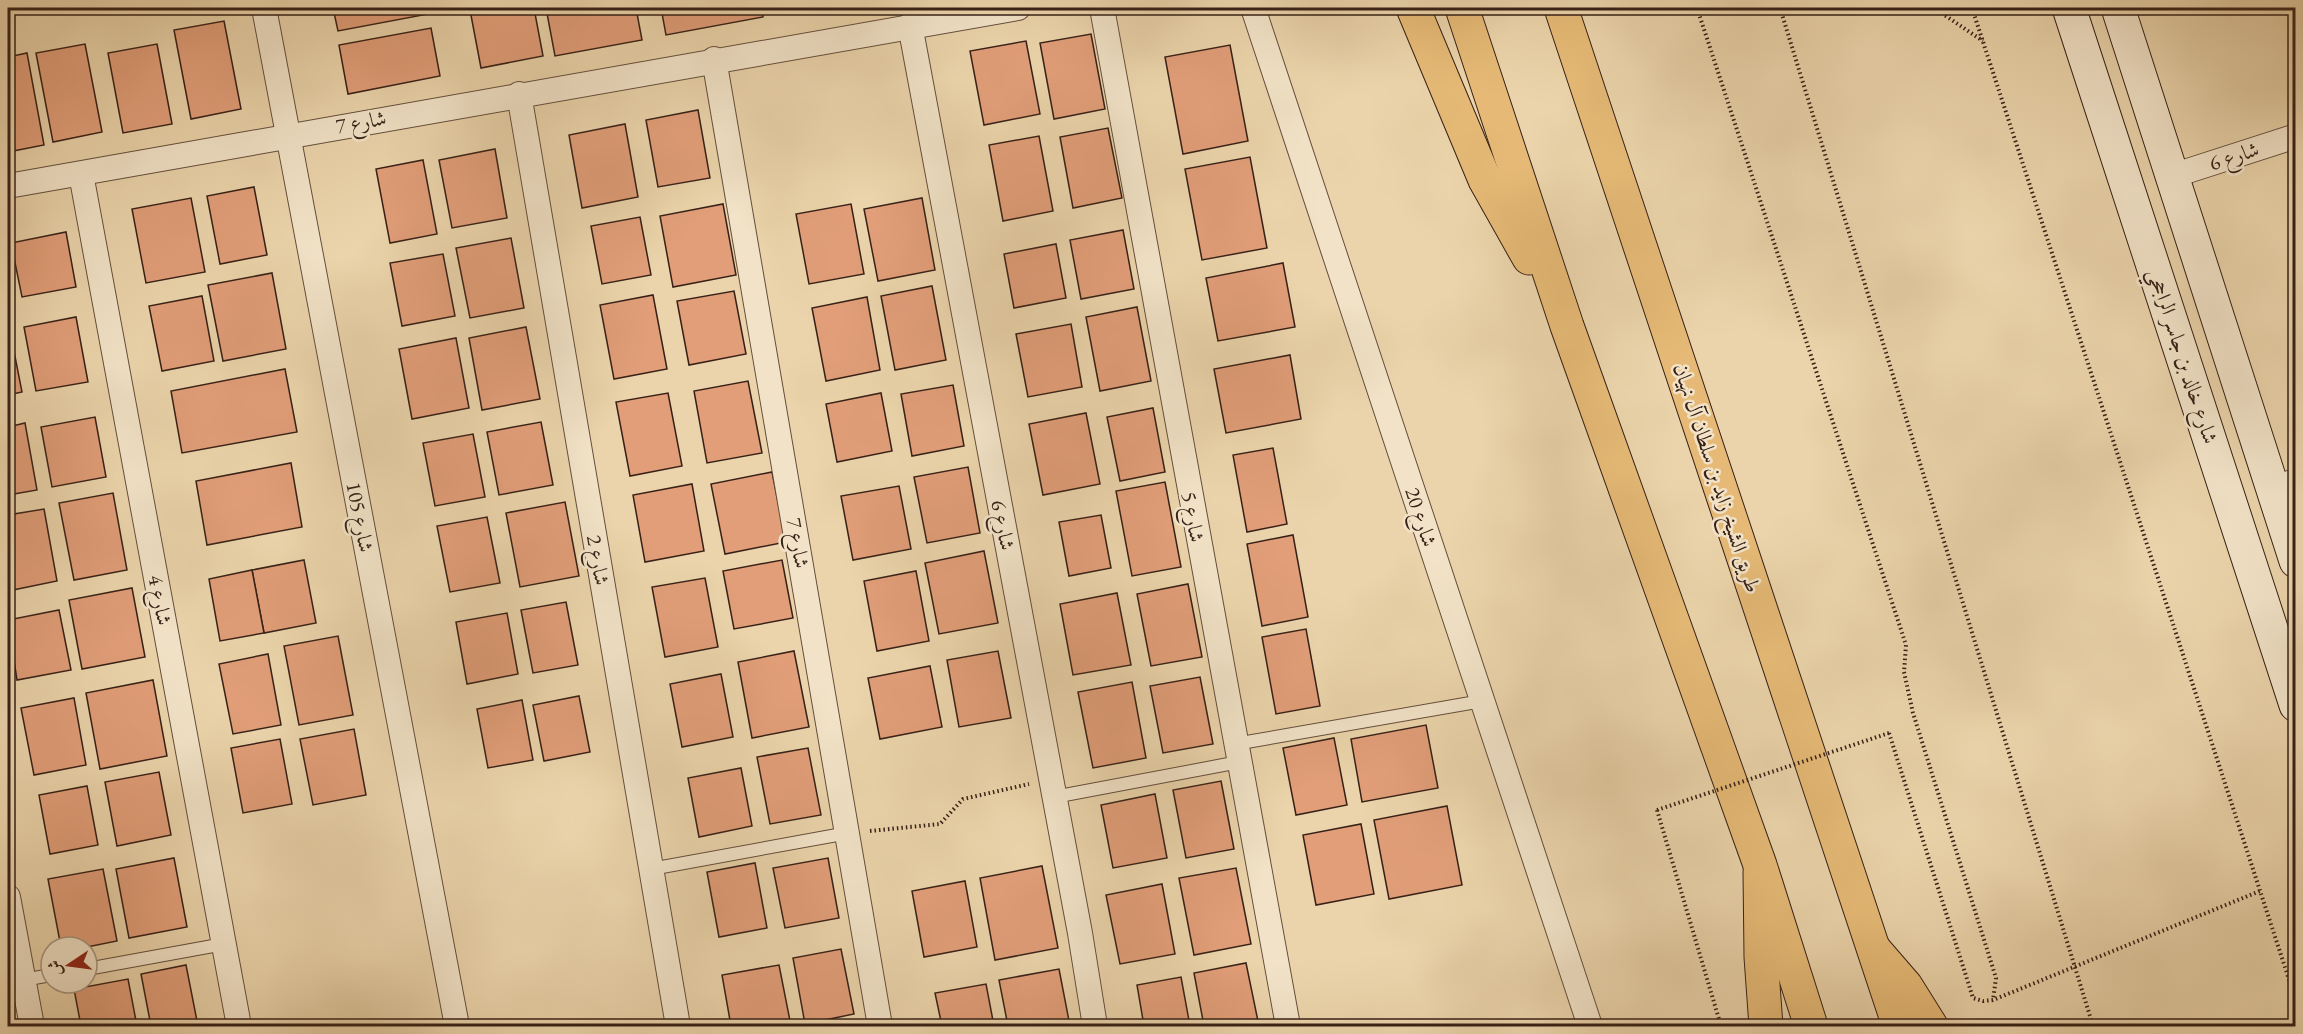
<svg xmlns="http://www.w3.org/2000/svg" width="2303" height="1034" font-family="'EB Garamond',Amiri,serif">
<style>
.building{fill:#e19e79;stroke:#372117;stroke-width:1.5}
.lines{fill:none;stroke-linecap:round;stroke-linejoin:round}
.lane-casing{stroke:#644e3c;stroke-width:14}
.street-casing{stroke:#644e3c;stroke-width:26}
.secondary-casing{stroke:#372117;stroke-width:35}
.primary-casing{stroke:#372117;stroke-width:35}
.highway-casing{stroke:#372117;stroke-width:35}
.path{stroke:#372117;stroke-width:4;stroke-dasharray:1.5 3;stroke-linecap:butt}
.lane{stroke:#f2e3c8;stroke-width:12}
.street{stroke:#f2e3c8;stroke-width:24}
.secondary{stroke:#f2e3c8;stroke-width:33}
.primary{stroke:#e6ba76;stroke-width:33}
.highway{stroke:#e6ba76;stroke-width:33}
.path-bridge{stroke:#372117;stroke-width:4;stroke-dasharray:1.5 3;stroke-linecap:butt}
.labels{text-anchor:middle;stroke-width:5;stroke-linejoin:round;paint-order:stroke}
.street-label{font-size:21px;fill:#372117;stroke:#f2e3c8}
</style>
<rect width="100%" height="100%" fill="#ebd4ab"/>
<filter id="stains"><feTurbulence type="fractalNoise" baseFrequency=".00333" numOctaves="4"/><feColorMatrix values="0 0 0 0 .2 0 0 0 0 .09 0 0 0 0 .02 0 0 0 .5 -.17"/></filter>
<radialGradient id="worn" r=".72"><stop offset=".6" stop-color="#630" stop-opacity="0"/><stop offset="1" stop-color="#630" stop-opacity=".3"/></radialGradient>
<g class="building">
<path d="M333,8H439V12L338,31Z"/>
<path d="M482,8H534L543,56L481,68L470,10Z"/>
<path d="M546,8H636L642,40L555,56Z"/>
<path d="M661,8H762L763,17L666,35Z"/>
<path d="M782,8H807L783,12Z"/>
<path d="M224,21L241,109L191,119L174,30Z"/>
<path d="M431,28L440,76L348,94L339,45Z"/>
<path d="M1091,34L1105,109L1054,119L1040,43Z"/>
<path d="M1026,41L1040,114L984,125L970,51Z"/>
<path d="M85,44L102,132L53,142L36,53Z"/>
<path d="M157,44L172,124L123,133L108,53Z"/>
<path d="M1230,45L1248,141L1183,154L1165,57Z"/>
<path d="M27,53L44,145L8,152V57Z"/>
<path d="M698,110L710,178L658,187L646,120Z"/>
<path d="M625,124L638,197L582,208L569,135Z"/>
<path d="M1108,128L1122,198L1073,208L1060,137Z"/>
<path d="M1039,136L1053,211L1003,221L989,145Z"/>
<path d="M495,149L507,218L452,228L439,160Z"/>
<path d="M1250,157L1267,248L1202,260L1185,169Z"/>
<path d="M423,160L437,234L390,243L376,169Z"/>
<path d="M254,187L267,255L220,264L207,196Z"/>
<path d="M191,198L205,272L146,283L132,209Z"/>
<path d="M922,198L935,270L878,281L864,209Z"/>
<path d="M723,204L736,275L673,287L660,216Z"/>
<path d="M851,204L864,274L809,284L796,214Z"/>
<path d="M2296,207V230L2289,210Z"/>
<path d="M640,217L651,275L602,284L591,226Z"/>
<path d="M1123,230L1134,289L1081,299L1070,240Z"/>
<path d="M66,232L76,287L22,297L11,243Z"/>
<path d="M511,238L524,308L470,318L456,248Z"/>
<path d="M1056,244L1066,298L1014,308L1004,254Z"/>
<path d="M443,254L455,316L402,326L390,263Z"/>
<path d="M1283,263L1295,327L1218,341L1206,278Z"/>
<path d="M272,273L286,349L223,361L208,285Z"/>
<path d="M932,286L946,360L895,370L881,296Z"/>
<path d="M734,291L746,354L689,365L677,301Z"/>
<path d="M653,295L667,369L614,379L600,305Z"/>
<path d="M202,296L214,361L162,371L149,306Z"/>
<path d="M867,297L880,370L826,381L812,308Z"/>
<path d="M1137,307L1151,381L1100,391L1086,317Z"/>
<path d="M76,317L88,382L36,391L24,327Z"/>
<path d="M1071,324L1082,387L1028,397L1016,334Z"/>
<path d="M526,327L540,399L482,410L469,338Z"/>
<path d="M8,331H10L22,392L8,395Z"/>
<path d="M456,338L469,408L412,419L399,349Z"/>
<path d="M1290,355L1301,419L1226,433L1214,369Z"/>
<path d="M285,369L297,432L182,453L171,391Z"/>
<path d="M748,381L762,453L707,463L694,391Z"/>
<path d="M953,385L964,446L912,456L901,394Z"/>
<path d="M668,393L682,466L630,476L616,402Z"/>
<path d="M881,393L892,451L837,462L826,404Z"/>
<path d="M1153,408L1165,472L1120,481L1107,417Z"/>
<path d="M1086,413L1100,484L1043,495L1029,424Z"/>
<path d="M95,417L106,477L52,487L41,427Z"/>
<path d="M541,422L553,485L499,495L487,432Z"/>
<path d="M25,423L37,490L8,495V427Z"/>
<path d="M473,434L485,497L435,506L423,443Z"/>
<path d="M1273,448L1287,524L1247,532L1233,455Z"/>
<path d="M291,463L302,527L207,545L196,481Z"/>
<path d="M968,467L980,533L927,543L914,477Z"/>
<path d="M772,472L786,542L725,554L711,484Z"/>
<path d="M1165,482L1181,567L1132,576L1116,491Z"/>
<path d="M692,484L704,551L645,562L633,495Z"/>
<path d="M899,486L911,549L853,560L841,496Z"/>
<path d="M113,493L127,570L74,580L59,503Z"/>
<path d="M565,502L579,576L520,587L506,513Z"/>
<path d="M44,509L57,581L8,591V515Z"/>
<path d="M1101,515L1111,568L1069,576L1059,522Z"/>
<path d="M487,517L500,583L450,592L437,526Z"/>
<path d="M1293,535L1308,617L1262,626L1247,544Z"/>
<path d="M984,551L998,623L939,634L925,563Z"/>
<path d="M304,560L316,623L264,633L252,570Z"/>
<path d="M782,560L793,618L734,629L723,571Z"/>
<path d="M252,570L264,633L220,641L209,579Z"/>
<path d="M916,571L929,641L877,651L864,581Z"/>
<path d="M705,578L718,647L665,657L652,587Z"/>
<path d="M1188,584L1202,657L1151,666L1137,594Z"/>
<path d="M132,588L145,657L82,669L69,600Z"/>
<path d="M1117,593L1131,665L1073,675L1060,604Z"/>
<path d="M566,602L578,665L533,673L521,610Z"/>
<path d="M59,610L71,670L17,680L8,620Z"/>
<path d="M507,613L518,674L467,684L456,622Z"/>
<path d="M1306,629L1320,706L1276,714L1262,637Z"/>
<path d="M338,636L353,715L299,725L284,646Z"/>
<path d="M794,651L809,727L752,738L738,662Z"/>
<path d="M998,651L1011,718L959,727L947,660Z"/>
<path d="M268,654L281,725L233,734L219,664Z"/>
<path d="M930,666L942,727L880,739L868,678Z"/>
<path d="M721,674L733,737L682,747L670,684Z"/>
<path d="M1200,677L1213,744L1163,753L1150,686Z"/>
<path d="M153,680L167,756L100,769L86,693Z"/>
<path d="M1132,682L1146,758L1093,768L1078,692Z"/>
<path d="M579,696L590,752L544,761L533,705Z"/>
<path d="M74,698L86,765L34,775L21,708Z"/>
<path d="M522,700L533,760L488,768L477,709Z"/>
<path d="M1426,725L1438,788L1362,802L1351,739Z"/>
<path d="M354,729L366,795L313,805L300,739Z"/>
<path d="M1334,738L1347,805L1296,815L1283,748Z"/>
<path d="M280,739L292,804L243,813L231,748Z"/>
<path d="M808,748L821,815L770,824L757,757Z"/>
<path d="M741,768L752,826L699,837L688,778Z"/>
<path d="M159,772L171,835L117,846L105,782Z"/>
<path d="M1221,781L1234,849L1186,858L1173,790Z"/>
<path d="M87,786L98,845L50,854L39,795Z"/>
<path d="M1155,794L1167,858L1113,868L1101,805Z"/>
<path d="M1447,806L1462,885L1389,899L1374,820Z"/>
<path d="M1361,824L1374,894L1316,905L1303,835Z"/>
<path d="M174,858L187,927L129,938L116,869Z"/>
<path d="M828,858L839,918L785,928L773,868Z"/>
<path d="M755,863L767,928L719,937L707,872Z"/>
<path d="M1042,866L1058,948L995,960L980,878Z"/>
<path d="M1236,868L1251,944L1194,955L1179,878Z"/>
<path d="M103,869L117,941L87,947H61L48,879Z"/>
<path d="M965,881L977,947L924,957L912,891Z"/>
<path d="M1162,884L1175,954L1120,964L1106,895Z"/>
<path d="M841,949L854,1014L805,1024L793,958Z"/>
<path d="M1246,963L1259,1026H1204L1194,973Z"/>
<path d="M186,965L198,1026H151L141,974Z"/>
<path d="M779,965L791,1026H731L722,975Z"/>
<path d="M1059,969L1070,1026H1008L999,980Z"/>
<path d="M1181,977L1190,1026H1144L1137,985Z"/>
<path d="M128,979L137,1026H81L74,989Z"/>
<path d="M986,984L994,1026H942L935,993Z"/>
<path d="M658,1020L660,1026H624Z"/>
</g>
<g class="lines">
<defs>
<g id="lane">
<path d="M1235,744L1482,701"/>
<path d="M1054,797L1239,762"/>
<path d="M651,869L848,833"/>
<path d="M87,969L224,944"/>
<path d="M23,980L51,975"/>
</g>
<g id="street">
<path d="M264,8L457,1026"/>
<path d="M1102,8L1288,1026"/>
<path d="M1253,8L1590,1026"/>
<path d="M910,25L1080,933L1095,1026"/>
<path d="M714,59L880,1026"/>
<path d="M519,94L678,1026"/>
<path d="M81,174L239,1026"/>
<path d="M2172,176L2296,136"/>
<path d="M8,186L1018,8"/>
<path d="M2272,488L2296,481"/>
<path d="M8,897L32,1026"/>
</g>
<g id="secondary">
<path d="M2069,8L2296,705"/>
<path d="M2118,8L2296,561"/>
</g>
<g id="primary">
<path d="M1760,872L1761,957L1766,1026"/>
<path d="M1874,949L1906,986L1931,1026"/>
</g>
<g id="highway">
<path d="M1413,8L1485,180L1529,258"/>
<path d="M1462,8L1567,326L1760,865L1811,1026"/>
<path d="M1561,8L1899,1026"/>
</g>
</defs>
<use href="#lane" class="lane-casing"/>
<use href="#street" class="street-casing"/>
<use href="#secondary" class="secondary-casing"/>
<use href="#primary" class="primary-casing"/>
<use href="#highway" class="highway-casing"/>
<g class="path">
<path d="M1697,8L1906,645L1904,672L1913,713L1996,978L1993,1000"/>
<path d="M1780,8L2093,1026"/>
<path d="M1934,8L1983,41"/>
<path d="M1972,8L2296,1001"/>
<path d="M1889,733L1973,998L1983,1001L1993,1000L2260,891"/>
<path d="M1657,810L1721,1026"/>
<path d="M870,831L940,824L963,799L1029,784"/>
</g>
<use href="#lane" class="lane"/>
<use href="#street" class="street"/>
<use href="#secondary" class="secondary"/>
<use href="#primary" class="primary"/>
<use href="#highway" class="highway"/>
<path class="path-bridge" d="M1657,810L1889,733"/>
</g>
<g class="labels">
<g class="street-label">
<text transform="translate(361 122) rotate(-10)" y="7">شارع 7</text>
<text transform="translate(2234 156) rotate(-18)" y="7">شارع 6</text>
<text transform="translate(2183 356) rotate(72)" y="7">شارع خالد بن جاسر الراجحي</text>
<text transform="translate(1717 478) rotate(72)" y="7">طريق الشيخ زايد بن سلطان آل نهيان</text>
<text transform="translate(360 517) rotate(79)" y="7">شارع 105</text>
<text transform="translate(1193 517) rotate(80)" y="7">شارع 5</text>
<text transform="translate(1421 517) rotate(72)" y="7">شارع 20</text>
<text transform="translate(1003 525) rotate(79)" y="7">شارع 6</text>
<text transform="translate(798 543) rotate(80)" y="7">شارع 7</text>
<text transform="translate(598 560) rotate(80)" y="7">شارع 2</text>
<text transform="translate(160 600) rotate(79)" y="7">شارع 4</text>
</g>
</g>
<rect width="2303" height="1034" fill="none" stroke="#ebd4ab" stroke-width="30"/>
<rect x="9" y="9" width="2285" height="1016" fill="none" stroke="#372117" stroke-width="3"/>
<rect x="15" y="15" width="2273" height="1004" fill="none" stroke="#372117" stroke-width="1.5"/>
<g transform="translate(69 965) rotate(257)"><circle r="28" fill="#f2e3c8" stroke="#a79581" stroke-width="1.5"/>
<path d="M0-4.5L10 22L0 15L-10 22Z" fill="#8f2418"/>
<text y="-9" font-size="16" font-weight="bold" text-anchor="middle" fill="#372117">ش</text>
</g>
<rect width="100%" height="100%" filter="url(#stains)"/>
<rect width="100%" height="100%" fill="url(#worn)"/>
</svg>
